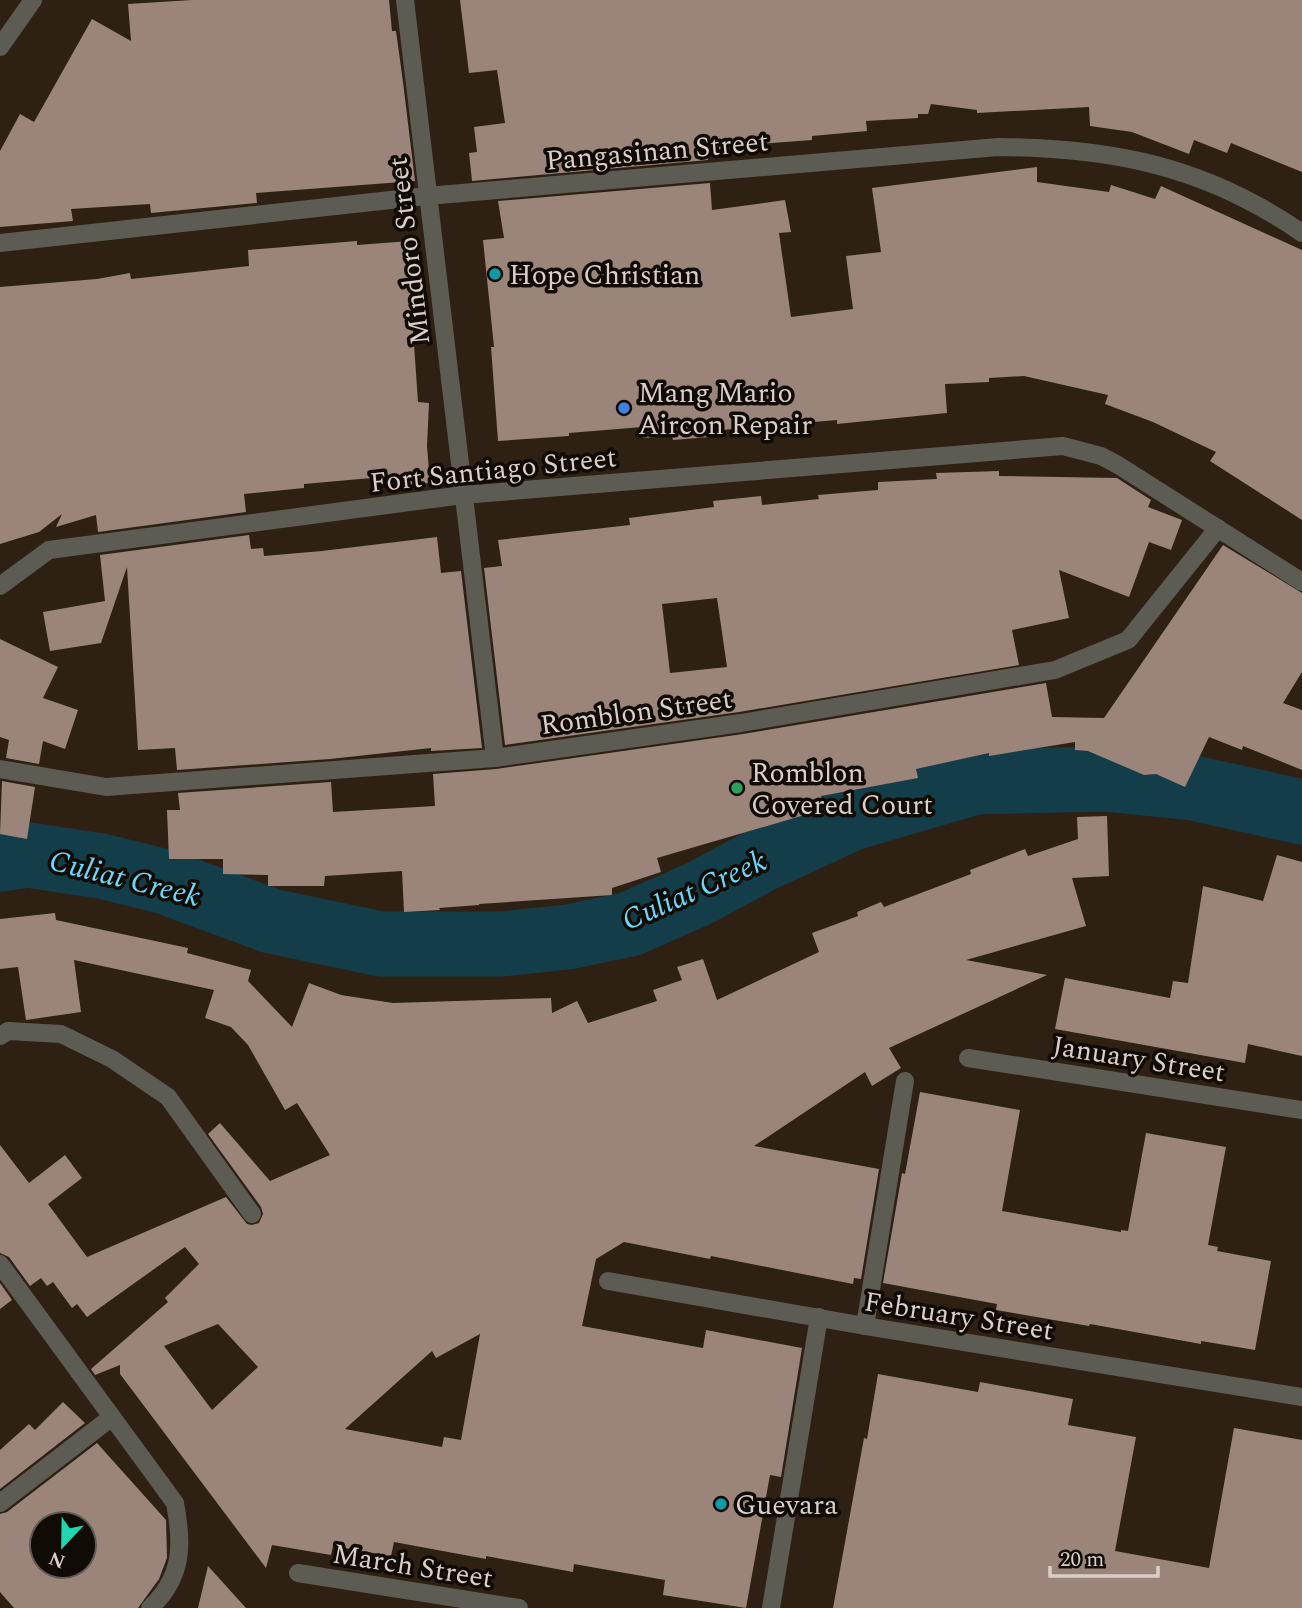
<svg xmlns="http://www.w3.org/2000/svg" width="1302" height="1608" font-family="Spectral,serif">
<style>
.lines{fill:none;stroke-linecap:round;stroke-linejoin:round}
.river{stroke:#143d4a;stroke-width:65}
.building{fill:#9b857a;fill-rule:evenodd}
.minor{stroke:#5d5c53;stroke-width:18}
.culture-dot{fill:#0f9aa8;stroke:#110b06;stroke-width:2.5}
.shop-dot{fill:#3f7fe0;stroke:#110b06;stroke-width:2.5}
.leisure-dot{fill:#2e9e5b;stroke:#110b06;stroke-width:2.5}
.labels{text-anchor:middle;stroke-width:7;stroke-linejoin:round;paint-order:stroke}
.street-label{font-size:28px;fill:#d9cfc7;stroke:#110b06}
.poi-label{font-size:28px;fill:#d9cfc7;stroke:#110b06;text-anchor:start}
.water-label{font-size:30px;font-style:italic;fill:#68d9fc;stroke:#110b06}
</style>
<rect width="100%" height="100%" fill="#2e2013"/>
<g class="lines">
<path class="river" d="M0,859L28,855L101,866L166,882L271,921L381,944H501L568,937L630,924L700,893L761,860L852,818L975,782L1105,779L1193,788L1302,812"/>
</g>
<g class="building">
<path d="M192,0H389L392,31H396L403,82L415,181L256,193L257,203L151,213L150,204L71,209L73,221L0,227V151L20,114L34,122L92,19L131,41L128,4Z"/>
<path d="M460,0H1302V172L1231,143L1227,153L1194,140L1189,154L1132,132L1090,126L1089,107L977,113V110L931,104L928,114H918V118L866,121L867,131L812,136V140L760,144L761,148L708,151V160L472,181L469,153L477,152L474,127L505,123L497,70L469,73Z"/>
<path d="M1037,167V182L1109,192L1111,185L1155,199L1161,186L1302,250V520L1210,461L1216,452L1153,422L1105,404L1108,395L1024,376L989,378V382L945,384L947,413L837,424V420L721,430L722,436L673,440L672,436L643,438L642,427L569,433V436L498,441L491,347H494L483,240L504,238L498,201L710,183L712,210L785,200L791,232L779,233L791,317L853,309L846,256L881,252L872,188Z"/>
<path d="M357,241V245L410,241L417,330H413L418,402L429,403L427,446L430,483L384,487L383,477L304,484V488L244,494L246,512L98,532L96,515L56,527L62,514L39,532L0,544V287L97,279L130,273L131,279L249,266L248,250Z"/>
<path d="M999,471V476L1117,478L1151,500L1148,507L1182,520L1171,550L1149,542L1129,597L1059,570L1069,618L1012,630L1019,665L739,712L505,745L484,568L502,566L498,540L630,525L629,518L714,507L713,501L761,496L762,505L819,499L818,495L878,490V482L937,479L936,473ZM717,598L727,667L670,673L662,604Z"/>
<path d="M249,535L251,549L263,548L264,556L322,551L437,537L441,573L461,571L482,748L431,751V748L330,759L177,770L175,748L138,750L127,567L101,643L50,651L43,612L105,601L100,555Z"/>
<path d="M1223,545L1302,593V672L1283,703L1302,710V770L1243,746L1242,750L1209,737L1185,787L1156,774L1144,775L1088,751L1075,750V742L989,756V753L916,769L918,778L821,796L825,809L657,858L661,872L612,888V895L479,904V905L439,908L440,910L404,912L402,871L325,876L324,886H268V875L223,874V859H169L167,810H180L178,793L331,782L333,812L435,806L433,774L496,769L743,734L1046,683L1052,717L1104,718Z"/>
<path d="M0,639L58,667L43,698L78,710L65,749L43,741L39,764L6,758L9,740L0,737Z"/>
<path d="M2,781L35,787L27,839L0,834Z"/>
<path d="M1107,816L1109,876L1072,878L1086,926L966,960L1047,975L889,1048L901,1068L872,1086L865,1072L754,1146L879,1169L861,1279L854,1278L853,1284L711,1256L710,1259L624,1242L596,1259L582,1326L703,1348L706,1330L802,1348L781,1477L770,1475L746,1608L663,1595L665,1580L574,1564L573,1572L486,1556V1559L394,1542L391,1556L333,1546L331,1555L272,1545L266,1568L120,1374V1365L95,1375L91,1369L168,1302L165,1298L199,1264L185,1247L87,1317L77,1304L72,1308L53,1282L47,1286L41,1278L30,1286L9,1257L0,1253V1145L29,1183L65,1155L82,1178L48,1204L87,1257L226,1197L247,1224L252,1225L259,1223L263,1214L261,1207L208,1134L220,1123L270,1181L330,1155L297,1103L285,1110L248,1045L231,1027L205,1018L214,990L74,960L81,1012L26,1020L18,967L0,969V919L55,913L56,920L188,948L187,953L251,970L248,981L292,1027L309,983L341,995L393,1003L551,998L552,1013L577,1001L588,1023L657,1001L653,990L682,980L677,967L703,959L717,1000L819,952L812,933L858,916L857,912L881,902L884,907L971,874L970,870L1025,849L1028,856L1078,839L1077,817ZM218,1324L258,1367L212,1410L164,1346ZM480,1334L461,1440L444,1437L442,1447L345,1429L432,1351L436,1358Z"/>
<path d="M1277,855L1302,862V1056L1248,1044L1245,1063L1055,1029L1065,978L1170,998L1173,981L1188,983L1203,886L1263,901Z"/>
<path d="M920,1092L1020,1110L1002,1211L1121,1232V1230L1128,1231L1146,1133L1226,1147L1208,1245L1218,1247L1217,1251L1271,1261L1255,1350L1201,1341V1344L1090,1324L1089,1326L996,1310L997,1304L883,1283L902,1173L905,1174Z"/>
<path d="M0,1283L12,1300L0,1309Z"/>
<path d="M878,1374L978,1392L980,1382L1073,1399L1068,1425L1136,1437L1115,1551L1209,1568L1234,1428L1302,1440V1608H833L864,1438L867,1439Z"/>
<path d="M63,1402L85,1423L0,1489V1450L29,1424L35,1430Z"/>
<path d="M97,1443L166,1520L167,1558L159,1579L138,1608H14L0,1592V1514L7,1512ZM42,1524H84V1566H42Z"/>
<path d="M208,1566L246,1608H198Z"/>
</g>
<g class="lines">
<g class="minor">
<path d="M405,0L495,758"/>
<path d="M0,47L33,0"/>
<path d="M0,243L427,196L998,147C1113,148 1205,166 1302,233"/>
<path d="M0,586L49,550L463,495L1063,446L1101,456L1118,465L1302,582"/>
<path d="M0,769L106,787L495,758L741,723L1055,670L1128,640L1218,528"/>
<path d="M0,1036L8,1031L61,1034L112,1059L168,1097L252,1214"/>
<path d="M968,1058L1302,1110"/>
<path d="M0,1264L175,1503C183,1545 183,1577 150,1608"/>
<path d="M608,1281L865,1326L1302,1397"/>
<path d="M865,1326L905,1081"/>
<path d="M0,1503L112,1417"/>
<path d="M298,1573L519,1608"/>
<path d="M771,1608L819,1317"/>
</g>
</g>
<g class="culture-dot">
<circle cx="495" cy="274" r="7"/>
<circle cx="721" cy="1504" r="7"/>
</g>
<circle class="shop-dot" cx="624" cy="408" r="7"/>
<circle class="leisure-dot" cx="737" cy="788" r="7"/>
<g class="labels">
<g class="street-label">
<text transform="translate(657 150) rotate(-5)" y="10">Pangasinan Street</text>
<text transform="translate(408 251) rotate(-97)" y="10">Mindoro Street</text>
<text transform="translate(493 469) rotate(-6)" y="10">Fort Santiago Street</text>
<text transform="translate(636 711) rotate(-8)" y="10">Romblon Street</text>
<text transform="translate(1139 1058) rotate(9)" y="10">January Street</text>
<text transform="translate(959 1315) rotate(9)" y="10">February Street</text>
<text transform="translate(413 1565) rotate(9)" y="10">March Street</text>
</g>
<g class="poi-label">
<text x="509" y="284">Hope Christian</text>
<text x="638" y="402">Mang Mario<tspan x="638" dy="32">Aircon Repair</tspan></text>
<text x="751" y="782">Romblon<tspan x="751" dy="32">Covered Court</tspan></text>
<text x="735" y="1514">Guevara</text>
</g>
<g class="water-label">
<text transform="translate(125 878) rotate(14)" y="10">Culiat Creek</text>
<text transform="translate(694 890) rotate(-24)" y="10">Culiat Creek</text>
</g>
</g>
<g transform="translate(63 1545) rotate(202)"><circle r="33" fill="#110b06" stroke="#615953" stroke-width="2"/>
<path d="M0-5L12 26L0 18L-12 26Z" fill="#20d5b0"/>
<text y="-10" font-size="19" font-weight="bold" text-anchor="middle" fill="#d9cfc7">N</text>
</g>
<path d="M1050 1566v10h108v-10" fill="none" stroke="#d9cfc7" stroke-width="3.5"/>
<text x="1060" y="1566" font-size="21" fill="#d9cfc7" stroke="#110b06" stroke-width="5" paint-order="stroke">20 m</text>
</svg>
